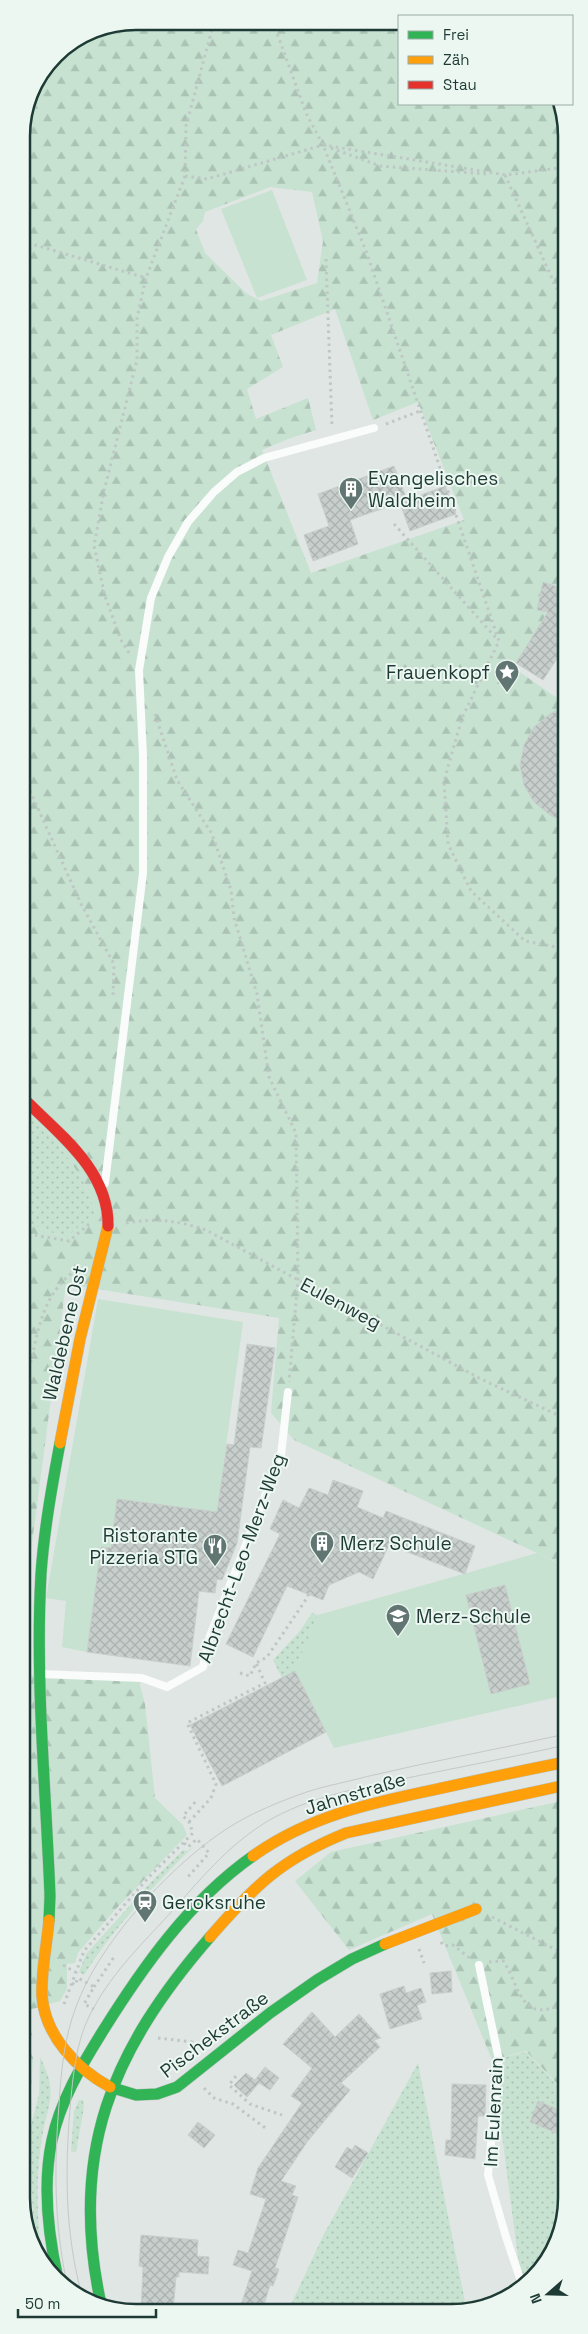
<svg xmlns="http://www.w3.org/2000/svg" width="588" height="2334" font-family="'Space Grotesk',sans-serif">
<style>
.green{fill:url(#green-dots)}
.forest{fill:url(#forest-firs);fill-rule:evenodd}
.pitch{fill:#c7e2d1}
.building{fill:url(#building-cross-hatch);stroke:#c8cfcd}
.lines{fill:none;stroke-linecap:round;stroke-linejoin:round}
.fast-casing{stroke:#b9c3c0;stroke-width:12}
.slow-casing{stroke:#b9c3c0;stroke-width:12}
.jam-casing{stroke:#b9c3c0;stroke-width:12}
.path{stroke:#bec7c5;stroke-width:3;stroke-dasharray:2.5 4;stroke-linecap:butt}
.lane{stroke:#fafbfb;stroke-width:8}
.fast{stroke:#30b455;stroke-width:11}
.slow{stroke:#ff9f0a;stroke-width:11}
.jam{stroke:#e5322d;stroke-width:11}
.tram{stroke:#c5c9c8;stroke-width:1}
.labels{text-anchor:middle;stroke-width:4;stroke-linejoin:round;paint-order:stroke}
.poi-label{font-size:19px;fill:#1d3a34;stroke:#edf7f2;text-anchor:start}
.street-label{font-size:19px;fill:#1d3a34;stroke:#edf7f2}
.rim{fill:none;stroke:#1d3a34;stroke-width:2.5}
</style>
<defs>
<pattern id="green-dots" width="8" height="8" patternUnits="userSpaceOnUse" patternTransform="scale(1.25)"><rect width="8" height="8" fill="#c7e2d1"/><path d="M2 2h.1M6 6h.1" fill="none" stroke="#aac3b4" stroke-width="1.8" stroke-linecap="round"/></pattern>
<pattern id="forest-firs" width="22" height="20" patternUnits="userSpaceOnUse" patternTransform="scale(1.25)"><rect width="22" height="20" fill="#c7e2d1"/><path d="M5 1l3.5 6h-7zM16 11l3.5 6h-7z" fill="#aac3b4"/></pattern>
<pattern id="building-cross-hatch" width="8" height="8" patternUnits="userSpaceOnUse" patternTransform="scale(1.25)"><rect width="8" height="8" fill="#c7cecb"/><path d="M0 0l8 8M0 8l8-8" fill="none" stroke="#aab2af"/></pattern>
</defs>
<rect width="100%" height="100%" fill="#e0e6e4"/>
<g class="green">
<path d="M22,1107L55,1140L82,1178L96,1212L66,1238L22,1221Z"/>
<path d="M312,1613L318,1615L295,1671L282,1678L273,1660L299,1632Z"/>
<path d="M194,1846C153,1886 115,1926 84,1975L79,1972L86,1954L151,1882L183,1850L187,1851Z"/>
<path d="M526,2052L566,2094L567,2206L538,2274L522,2287L492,2060Z"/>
<path d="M40,2057C59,2094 48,2102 42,2138C36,2173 37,2210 40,2245H37L33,2222L30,2129L39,2094Z"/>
<path d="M418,2063L467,2312L288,2311L324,2234Z"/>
<path d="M79,2100H83L84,2107L76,2152L71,2151L74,2111Z"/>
</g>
<g class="forest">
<path d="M136,21L399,23V104H558L566,120V590L543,583L538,610L548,612L514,668L557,698L566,689V1569L565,1566L294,1440L271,1413L279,1318L66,1284L27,1581L28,1675L139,1681L145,1704L155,1798L183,1825L187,1835L114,1911L78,1953L75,1963L67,1964V1989L60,2001L22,2012V1221L66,1238L96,1212L82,1178L55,1140L22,1107L21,128L30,92L55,55L92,30ZM270,187L312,192L323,241L317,283L261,301L247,294L205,253L196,229L203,221L205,212ZM335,309L373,420L418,402L464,520L311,573L262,450L288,439L316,430L308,398L256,419L247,389L283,367L271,335Z"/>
<path d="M566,1800V2093L526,2051L492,2060L432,1914L349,1950L295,1881L331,1852Z"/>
<path d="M22,2025L33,2058L31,2092L22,2129Z"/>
</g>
<g class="pitch">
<path d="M272,190L307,280L257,298L221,209Z"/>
<path d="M98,1299L243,1322L217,1512L117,1499L111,1548L101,1547L87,1652L62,1647L66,1601L46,1598Z"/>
<path d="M537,1553L565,1567L566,1569V1695L334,1748L295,1671L318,1615Z"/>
</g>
<g class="building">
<path d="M394,466L407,500L350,520L358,544L313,561L304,535L329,526L318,494Z"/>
<path d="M445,486L456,514L410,531L400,503Z"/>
<path d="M543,582L563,589L566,584V645L543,680L516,663L548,612L537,610Z"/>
<path d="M566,706V823L550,815L534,802L524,785L520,765L524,745L534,727L550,714Z"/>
<path d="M247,1344L275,1348L261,1448L250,1447L237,1543L222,1580L217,1579L215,1593L199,1591L190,1666L87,1652L101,1547L111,1548L117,1499L217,1512L227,1444L234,1445Z"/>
<path d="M333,1480L363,1491L357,1507L383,1518L386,1511L475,1546L465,1574L389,1545L373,1579L359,1572L329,1585L323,1600L287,1586L253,1657L226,1644L280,1534L270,1529L283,1500L299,1508L309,1488L328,1495Z"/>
<path d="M505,1585L530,1684L491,1694L466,1595Z"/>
<path d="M295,1671L326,1732L222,1786L190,1725Z"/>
<path d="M451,1971L452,1992L432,1994L430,1973Z"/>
<path d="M404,1986L406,1993L421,1988L426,2002L417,2005L422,2019L390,2029L380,1994Z"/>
<path d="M312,2012L335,2037L359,2014L381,2038L374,2040L380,2047L341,2083L350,2090L307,2142L281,2181L296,2186L292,2195L298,2197L275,2268L279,2269L273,2286L270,2285L262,2311H239L252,2271L233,2265L238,2250L248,2253L266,2199L250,2194L258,2168L302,2103L291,2096L312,2068L283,2044Z"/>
<path d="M265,2067L279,2078L270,2090L259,2083L247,2097L234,2085L246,2073L255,2080Z"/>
<path d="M452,2084L486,2085L485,2116H478L475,2159L445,2155L446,2140H451Z"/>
<path d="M538,2101L566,2113L559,2134L530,2122Z"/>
<path d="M198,2122L215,2135L204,2148L188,2135Z"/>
<path d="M355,2145L368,2153L352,2178L335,2167L347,2147L352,2150Z"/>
<path d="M141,2235L198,2240L197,2256L209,2257L208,2274L179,2272V2277H176L173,2311H141L143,2267L139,2266Z"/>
</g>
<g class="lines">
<defs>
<g id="fast">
<path d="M49,1920L50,1896C46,1789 35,1681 41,1574C44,1530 52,1486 60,1443"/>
<path d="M110,2087L136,2095L157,2094L177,2087L270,2013L317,1980L352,1959L385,1944"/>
<path d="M58,2279C48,2234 42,2186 52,2140C60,2102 81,2066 101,2034C142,1968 189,1901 253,1856"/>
<path d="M101,2304C68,2153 112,2050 210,1937"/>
</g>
<g id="slow">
<path d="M60,1443L80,1339L108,1226"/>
<path d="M253,1856C310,1815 375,1802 442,1788C483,1779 525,1770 566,1762"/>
<path d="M49,1920C47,1945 41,1970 42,1996C45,2036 77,2069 110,2087"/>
<path d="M210,1937C255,1885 282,1859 346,1833L566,1785"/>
<path d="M385,1944L476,1909"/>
</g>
<path id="jam" d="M22,1097C58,1133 109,1170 108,1226"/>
</defs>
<use href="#fast" class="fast-casing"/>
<use href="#slow" class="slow-casing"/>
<use href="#jam" class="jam-casing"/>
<g class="path">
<path d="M273,22L306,113L323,145L366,251L499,641L462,718L444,781L448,844L471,891L525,941L566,949"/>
<path d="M331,148L380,166L486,174"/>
<path d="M505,175L566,309"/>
<path d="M185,176L207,179L323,145L506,175L566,167"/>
<path d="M22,241L146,278"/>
<path d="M326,259L332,427"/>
<path d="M386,424L420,411"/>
<path d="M394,524L497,639"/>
<path d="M129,653L121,640L105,596L94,546L104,491L137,360V318L146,278L185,176L186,126L214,22"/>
<path d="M155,714L177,780L212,834L231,890L234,918L257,994L269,1077L296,1133L298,1279L289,1382"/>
<path d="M22,773L81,904L114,964L113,997"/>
<path d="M126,1223C157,1218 175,1220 206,1230L479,1378L566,1419"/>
<path d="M22,1233L69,1241L89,1224"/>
<path d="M22,1394C38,1350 34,1299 76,1270"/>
<path d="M240,1673L250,1676L256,1663L267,1657L307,1598L315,1575"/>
<path d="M189,1822L211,1798L216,1784L187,1723L265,1683L256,1663"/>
<path d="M184,1843L188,1847L197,1839L209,1853L187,1878"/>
<path d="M22,1850L28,1914"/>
<path d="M492,1917L566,1955"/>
<path d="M441,1942L444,1946L453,1945L471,1959"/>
<path d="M419,1949L424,1963"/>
<path d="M489,1962L503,1961C516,1977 519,2016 548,2009C555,2007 562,2005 566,2000"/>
<path d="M63,1965L75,1972"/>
<path d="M72,1983L75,1985L78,1978L94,1987L84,2004L94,2009"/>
<path d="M94,1987L114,1957"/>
<path d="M64,2004L84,1951L148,1878L193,1833L189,1822L183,1816L197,1800"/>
<path d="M22,2012L29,2035L32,2034"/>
<path d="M158,2038L192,2042L197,2047"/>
<path d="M236,2076L229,2085L250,2104L282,2115"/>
<path d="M204,2088L214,2098L233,2104L268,2130"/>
<path d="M22,2152H27"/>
</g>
<g class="lane">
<path d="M105,1183L143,873V756L139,670L151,598L168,557L188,522L214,492L237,472L264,458L374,428"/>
<path d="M41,1674L142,1678L167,1687L203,1667L210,1636L281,1455L288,1392"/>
<path d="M479,1965L499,2060L488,2175L506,2237L523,2287"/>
</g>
<use href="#fast" class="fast"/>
<use href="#slow" class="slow"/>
<use href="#jam" class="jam"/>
<g class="tram">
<path d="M67,2284C54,2224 54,2166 59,2105C61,2072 64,2038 76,2007C98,1945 166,1871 219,1834C243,1817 271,1805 298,1795C319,1787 343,1783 365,1777C432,1761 499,1749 566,1734"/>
<path d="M81,2292C65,2231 65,2171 70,2109C73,2075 76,2039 93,2009C113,1971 146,1940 174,1909C204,1875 234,1839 275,1817C315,1796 363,1787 407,1778C460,1767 513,1757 566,1745"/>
</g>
</g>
<defs>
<symbol id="building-pin" viewBox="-11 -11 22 30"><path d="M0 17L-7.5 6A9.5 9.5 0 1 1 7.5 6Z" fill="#617672" stroke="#edf7f2"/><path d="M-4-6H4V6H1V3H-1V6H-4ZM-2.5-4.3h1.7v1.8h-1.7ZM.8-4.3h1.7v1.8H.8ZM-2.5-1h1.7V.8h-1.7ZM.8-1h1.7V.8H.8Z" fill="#fff"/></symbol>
<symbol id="sight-pin" viewBox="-11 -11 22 30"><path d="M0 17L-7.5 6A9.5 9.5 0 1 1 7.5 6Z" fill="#617672" stroke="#edf7f2"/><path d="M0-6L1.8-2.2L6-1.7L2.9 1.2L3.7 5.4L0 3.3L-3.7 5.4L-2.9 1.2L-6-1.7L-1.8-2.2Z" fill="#fff"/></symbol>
<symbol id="restaurant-pin" viewBox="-11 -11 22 30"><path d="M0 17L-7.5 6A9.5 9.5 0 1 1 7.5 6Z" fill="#617672" stroke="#edf7f2"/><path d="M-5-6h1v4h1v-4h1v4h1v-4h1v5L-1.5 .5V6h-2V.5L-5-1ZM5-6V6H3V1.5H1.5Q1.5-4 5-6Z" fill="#fff"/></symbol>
<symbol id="school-pin" viewBox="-11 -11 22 30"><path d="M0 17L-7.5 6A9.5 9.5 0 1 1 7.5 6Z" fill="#617672" stroke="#edf7f2"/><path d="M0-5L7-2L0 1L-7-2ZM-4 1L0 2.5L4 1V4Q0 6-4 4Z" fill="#fff"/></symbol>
<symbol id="station-pin" viewBox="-11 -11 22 30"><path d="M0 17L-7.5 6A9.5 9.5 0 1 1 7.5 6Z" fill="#617672" stroke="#edf7f2"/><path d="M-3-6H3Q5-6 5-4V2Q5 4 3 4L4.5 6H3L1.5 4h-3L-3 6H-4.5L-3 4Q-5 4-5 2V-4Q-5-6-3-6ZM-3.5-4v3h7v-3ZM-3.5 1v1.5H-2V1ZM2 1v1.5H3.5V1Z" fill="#fff"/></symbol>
</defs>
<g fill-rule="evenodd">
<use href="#building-pin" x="337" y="475" width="28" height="38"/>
<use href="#sight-pin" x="493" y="658" width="28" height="38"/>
<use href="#building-pin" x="308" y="1529" width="28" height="38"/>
<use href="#restaurant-pin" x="201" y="1532" width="28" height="38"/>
<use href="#school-pin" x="384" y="1602" width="28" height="38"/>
<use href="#station-pin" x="131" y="1888" width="28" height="38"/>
</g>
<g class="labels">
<g class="poi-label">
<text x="368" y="485">Evangelisches<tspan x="368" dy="22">Waldheim</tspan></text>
<text x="490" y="679" text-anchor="end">Frauenkopf</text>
<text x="198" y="1542" text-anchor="end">Ristorante<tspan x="198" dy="22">Pizzeria STG</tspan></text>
<text x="340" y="1550">Merz Schule</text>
<text x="416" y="1623">Merz-Schule</text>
<text x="162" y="1909">Geroksruhe</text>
</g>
<g class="street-label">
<text transform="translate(341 1303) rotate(28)" y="7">Eulenweg</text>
<text transform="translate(64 1333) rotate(-77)" y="7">Waldebene Ost</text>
<text transform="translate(241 1558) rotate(-70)" y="7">Albrecht-Leo-Merz-Weg</text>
<text transform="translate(355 1793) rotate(-17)" y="7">Jahnstraße</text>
<text transform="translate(214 2034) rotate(-37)" y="7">Pischekstraße</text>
<text transform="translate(493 2112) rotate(-87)" y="7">Im Eulenrain</text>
</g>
</g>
<path d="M0 0H588V2334H0ZM136 30H452A106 106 0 0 1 558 136V2198A106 106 0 0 1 452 2304H136A106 106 0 0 1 30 2198V136A106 106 0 0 1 136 30Z" fill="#edf7f2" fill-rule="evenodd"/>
<path class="rim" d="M136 30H452A106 106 0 0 1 558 136V2198A106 106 0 0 1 452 2304H136A106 106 0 0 1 30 2198V136A106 106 0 0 1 136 30Z"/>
<rect x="398" y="15" width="175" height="90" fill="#edf7f2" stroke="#9aaba6"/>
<rect x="408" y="31" width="25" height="8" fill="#30b455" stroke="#9aaba6"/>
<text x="443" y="40" font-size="15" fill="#1d3a34">Frei</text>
<rect x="408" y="56" width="25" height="8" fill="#ff9f0a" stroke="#9aaba6"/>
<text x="443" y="65" font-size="15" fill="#1d3a34">Zäh</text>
<rect x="408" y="81" width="25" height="8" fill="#e5322d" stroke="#9aaba6"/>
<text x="443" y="90" font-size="15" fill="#1d3a34">Stau</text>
<g transform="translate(548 2294) rotate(250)" stroke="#edf7f2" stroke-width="4" paint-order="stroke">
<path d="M0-4L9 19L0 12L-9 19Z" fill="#1d3a34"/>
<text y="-8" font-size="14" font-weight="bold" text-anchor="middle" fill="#1d3a34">N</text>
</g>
<path d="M18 2309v8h138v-8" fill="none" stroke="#1d3a34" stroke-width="2.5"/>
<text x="25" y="2309" font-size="15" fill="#1d3a34" stroke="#edf7f2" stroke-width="4" paint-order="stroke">50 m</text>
</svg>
